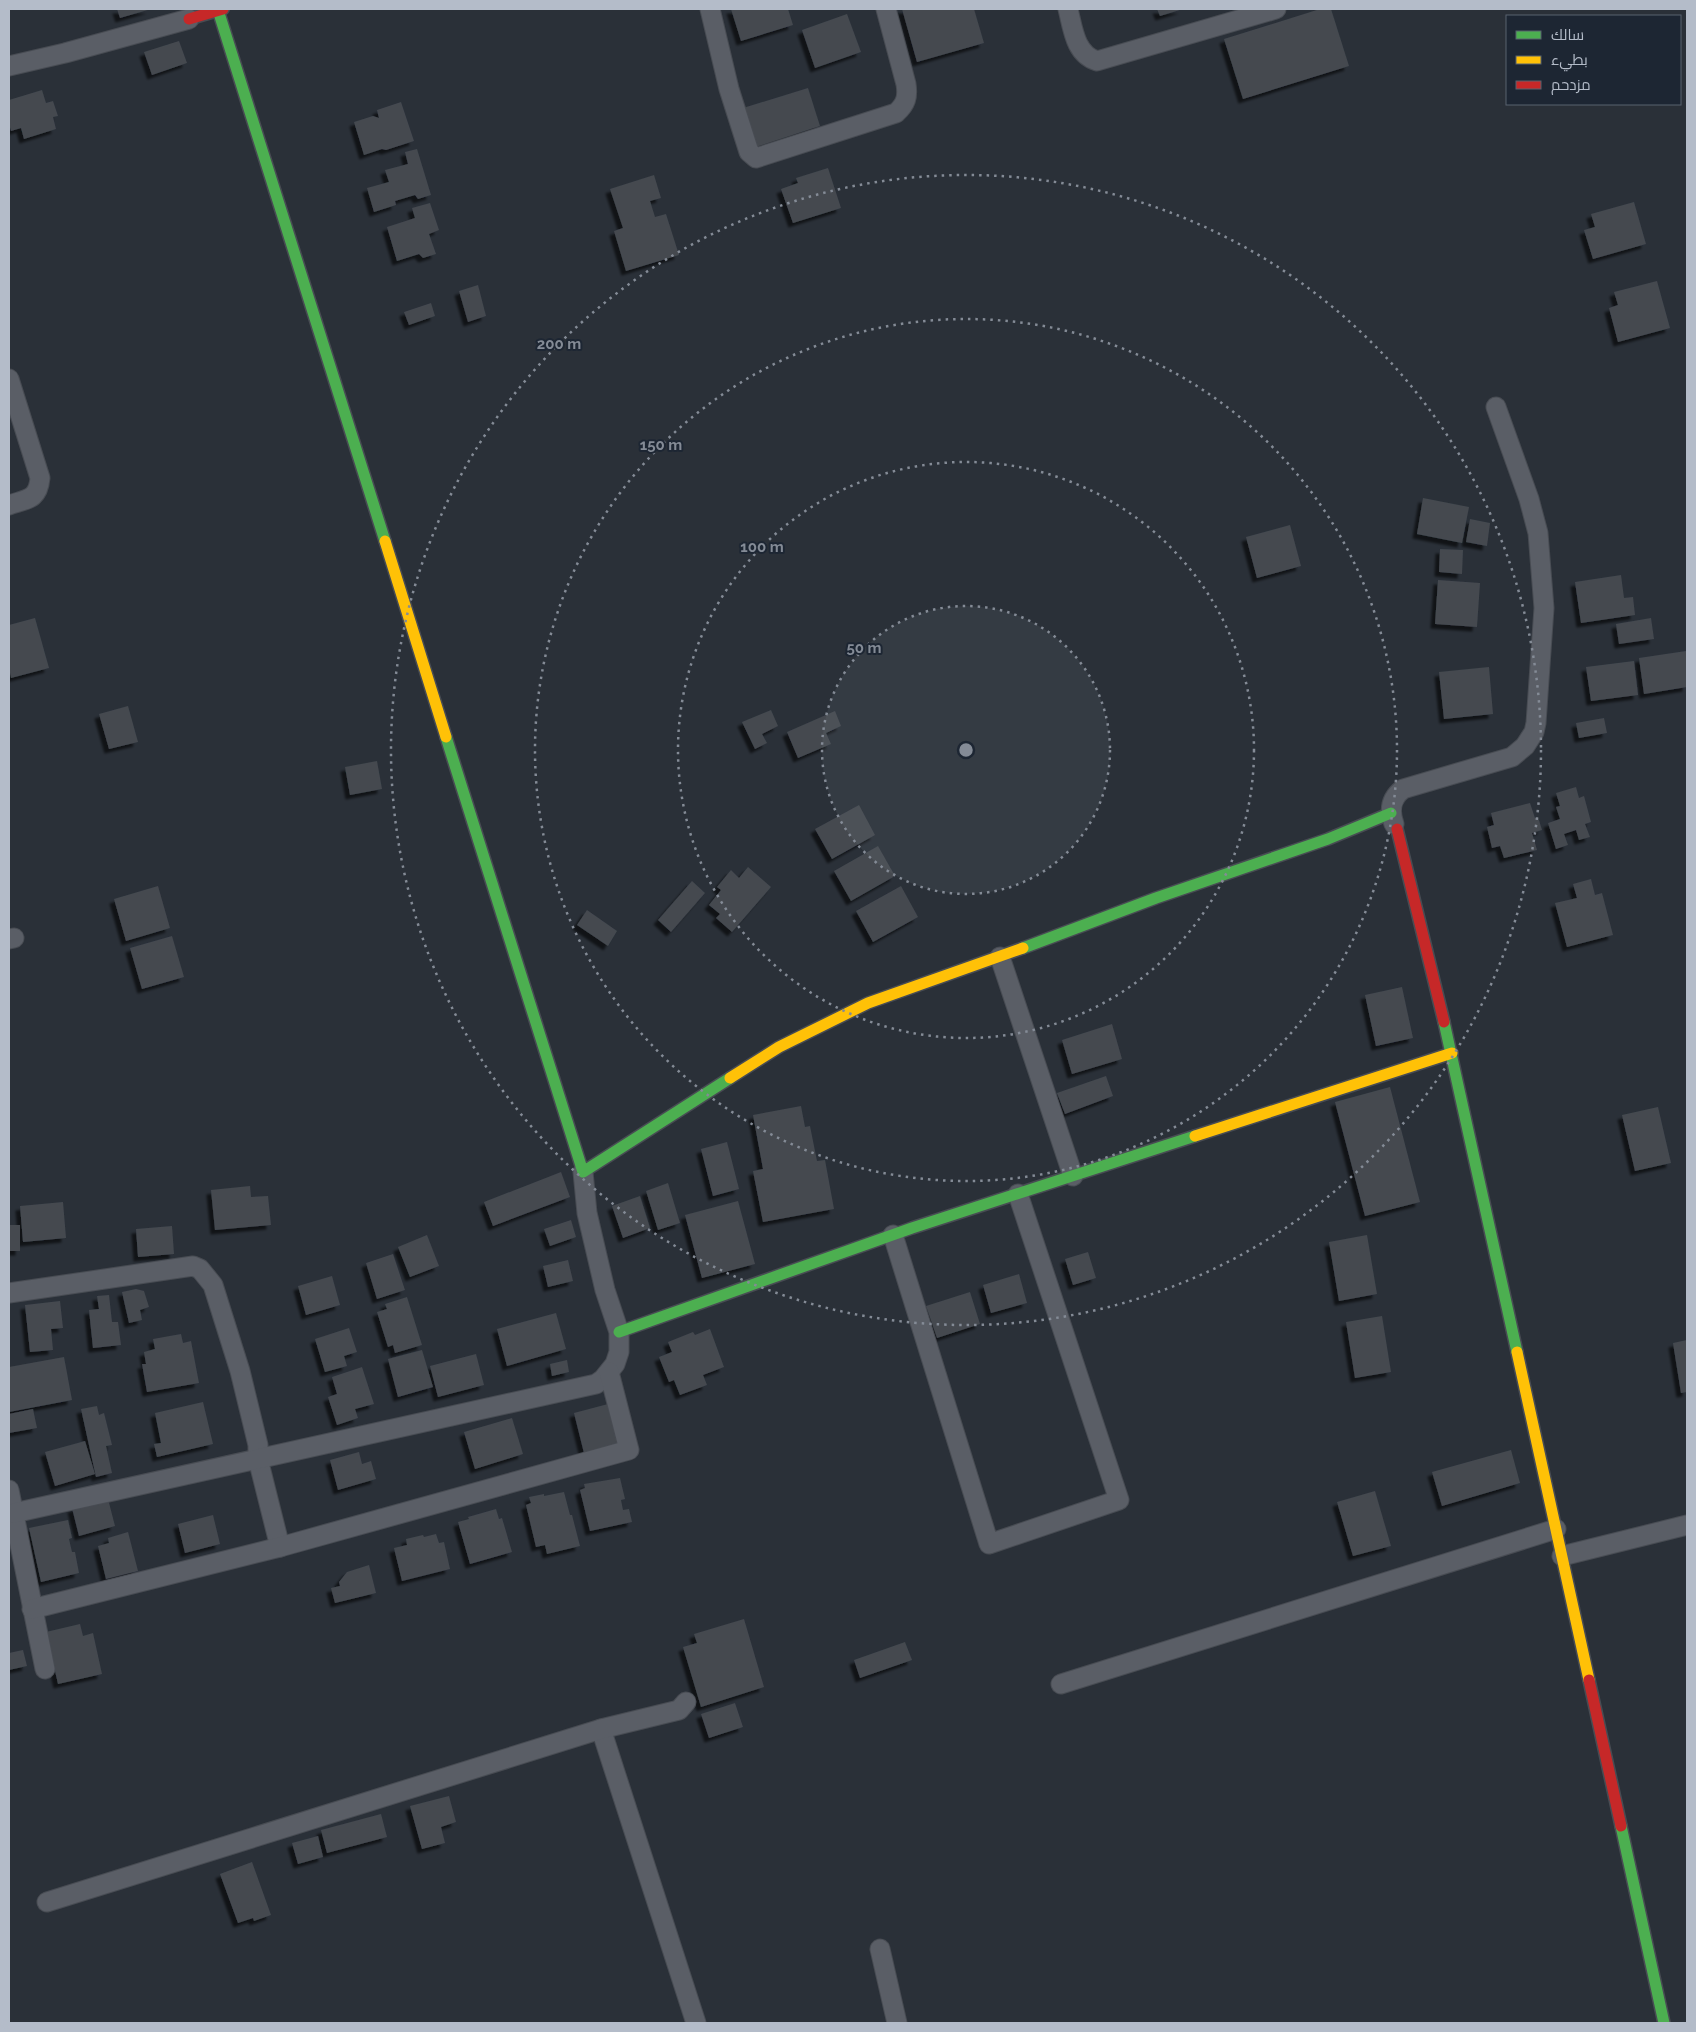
<svg xmlns="http://www.w3.org/2000/svg" width="1696" height="2032" font-family="Raleway,Cairo,sans-serif">
<style>
.building{fill:#444950;filter:url(#shadow)}
.lines{fill:none;stroke-linecap:round;stroke-linejoin:round}
.street-casing{stroke:#484c53;stroke-width:21}
.fast-casing{stroke:#484c53;stroke-width:14}
.slow-casing{stroke:#484c53;stroke-width:14}
.jam-casing{stroke:#484c53;stroke-width:14}
.street{stroke:#5a5e66;stroke-width:19}
.fast{stroke:#4caf50;stroke-width:11}
.slow{stroke:#ffc107;stroke-width:11}
.jam{stroke:#c62828;stroke-width:11}
.ring{fill:none;stroke:#848b96;stroke-width:2.5;stroke-dasharray:2.5 5}
.centre{fill:#848b96;stroke:#1d2633;stroke-width:2.5}
.ring-label{font-size:15px;text-anchor:middle;font-weight:bold;fill:#848b96;stroke:#1d2633;stroke-width:4;stroke-linejoin:round;paint-order:stroke}
</style>
<defs>
<filter id="shadow"><feDropShadow dx="-4.5" dy="4.5" stdDeviation="1" flood-color="#0009"/></filter>
</defs>
<rect width="100%" height="100%" fill="#2a3038"/>
<g class="building">
<path d="M117,9H151L120,18Z"/>
<path d="M731,9H788L793,25L741,41Z"/>
<path d="M902,9H974L984,43L917,62Z"/>
<path d="M1157,9H1183L1160,16Z"/>
<path d="M1320,9H1331L1349,66L1243,99L1224,39Z"/>
<path d="M847,14L861,52L815,68L802,30Z"/>
<path d="M179,41L187,63L152,75L144,52Z"/>
<path d="M808,88L820,126L756,147L743,108Z"/>
<path d="M42,90L46,103L53,101L58,116L53,117L56,129L24,139L21,128L11,131L9,124V100Z"/>
<path d="M401,102L414,141L386,150L382,149L364,155L354,122L373,116L379,118L377,110Z"/>
<path d="M417,149L431,195L418,199L415,195L395,201L396,205L374,212L367,188L389,182L385,170L408,164L405,152Z"/>
<path d="M828,168L841,208L793,223L781,189L798,183L796,178Z"/>
<path d="M654,175L661,198L650,201L655,217L666,214L679,255L626,271L614,231L623,228L610,189Z"/>
<path d="M1634,202L1646,244L1593,259L1584,230L1595,227L1591,214Z"/>
<path d="M430,203L439,230L429,234L436,254L423,258L419,254L397,261L387,227L415,218L412,208Z"/>
<path d="M1657,281L1670,328L1618,342L1609,308L1618,305L1614,292Z"/>
<path d="M478,285L486,316L468,322L459,291Z"/>
<path d="M431,303L435,316L409,325L404,312Z"/>
<path d="M1423,498L1469,507L1462,543L1417,534Z"/>
<path d="M1470,519L1490,523L1487,546L1466,542Z"/>
<path d="M1290,525L1301,566L1257,578L1246,537Z"/>
<path d="M1440,549L1463,550L1462,574L1439,572Z"/>
<path d="M1621,575L1624,598L1633,597L1635,615L1581,623L1575,582Z"/>
<path d="M1438,580L1480,583L1477,627L1435,624Z"/>
<path d="M35,618L49,668L11,678L9,668V625Z"/>
<path d="M1651,618L1654,639L1619,644L1616,624Z"/>
<path d="M1686,651L1687,687L1644,694L1639,658Z"/>
<path d="M1634,661L1638,695L1591,701L1586,667Z"/>
<path d="M1489,667L1493,714L1444,719L1439,672Z"/>
<path d="M128,706L138,742L109,749L99,714Z"/>
<path d="M771,710L778,726L762,734L767,743L755,749L742,722Z"/>
<path d="M835,711L841,726L826,733L831,744L798,758L787,732Z"/>
<path d="M1604,718L1607,733L1579,738L1576,723Z"/>
<path d="M377,761L382,789L350,795L345,767Z"/>
<path d="M1576,787L1579,798L1584,796L1591,822L1585,824L1590,837L1579,840L1576,830L1564,834L1568,845L1556,849L1548,823L1560,819L1556,807L1560,806L1556,793Z"/>
<path d="M1530,803L1535,818L1538,817L1542,830L1532,833L1537,850L1504,858L1500,846L1492,848L1487,827L1494,825L1491,813Z"/>
<path d="M859,805L875,835L832,859L815,829Z"/>
<path d="M878,846L895,876L851,901L834,871Z"/>
<path d="M748,867L771,887L732,932L716,918L720,914L709,905L721,890L717,887L731,870L739,878Z"/>
<path d="M1591,879L1595,895L1602,893L1613,935L1567,947L1555,903L1577,898L1573,884Z"/>
<path d="M692,881L705,893L671,932L658,920Z"/>
<path d="M158,886L170,928L126,941L114,899Z"/>
<path d="M901,886L918,917L873,942L856,911Z"/>
<path d="M587,910L617,931L608,946L577,925Z"/>
<path d="M172,936L184,977L142,989L130,948Z"/>
<path d="M1402,987L1413,1038L1376,1046L1365,995Z"/>
<path d="M1112,1024L1122,1059L1072,1074L1062,1040Z"/>
<path d="M1106,1076L1113,1096L1065,1114L1057,1093Z"/>
<path d="M1390,1087L1420,1202L1365,1216L1335,1102Z"/>
<path d="M801,1106L805,1127L810,1126L817,1161L825,1160L834,1209L763,1222L753,1171L763,1169L753,1115Z"/>
<path d="M1658,1107L1671,1163L1635,1171L1622,1115Z"/>
<path d="M727,1142L739,1189L713,1196L701,1149Z"/>
<path d="M561,1172L570,1197L493,1226L484,1202Z"/>
<path d="M668,1183L680,1223L658,1230L646,1191Z"/>
<path d="M250,1186L251,1197L268,1196L271,1225L215,1230L211,1190Z"/>
<path d="M640,1196L650,1228L623,1238L612,1206Z"/>
<path d="M738,1201L755,1264L702,1278L685,1215Z"/>
<path d="M63,1202L66,1238L23,1242L20,1206Z"/>
<path d="M571,1220L576,1237L550,1246L544,1229Z"/>
<rect x="9" y="1225" width="11" height="26"/>
<path d="M172,1226L174,1254L138,1257L136,1229Z"/>
<path d="M427,1235L439,1266L410,1277L398,1247Z"/>
<path d="M1367,1235L1377,1294L1339,1301L1329,1242Z"/>
<path d="M1088,1252L1096,1278L1073,1285L1065,1259Z"/>
<path d="M393,1254L405,1290L377,1299L366,1263Z"/>
<path d="M568,1260L573,1281L548,1287L543,1266Z"/>
<path d="M1019,1274L1027,1303L991,1313L983,1285Z"/>
<path d="M332,1276L340,1305L306,1315L298,1286Z"/>
<path d="M136,1289L144,1291L149,1307L140,1310L142,1320L129,1323L122,1292Z"/>
<path d="M970,1292L980,1324L937,1338L926,1306Z"/>
<path d="M109,1295L112,1322H118L121,1345L93,1348L89,1310L99,1309L97,1296Z"/>
<path d="M407,1297L422,1345L395,1353L393,1345L388,1347L377,1312L387,1309L385,1304Z"/>
<path d="M60,1301L63,1328L51,1329L53,1350L30,1352L25,1305Z"/>
<path d="M556,1313L566,1349L507,1366L497,1329Z"/>
<path d="M1382,1316L1391,1372L1355,1378L1346,1322Z"/>
<path d="M349,1328L357,1352L344,1356L347,1366L325,1372L315,1339Z"/>
<path d="M710,1329L724,1367L703,1375L707,1385L680,1395L674,1380L669,1382L659,1357L672,1352L668,1342L693,1332L695,1335Z"/>
<path d="M181,1334L183,1343L191,1341L199,1383L147,1392L142,1364H146L144,1352L155,1349L153,1339Z"/>
<path d="M1687,1340V1392L1681,1393L1673,1343Z"/>
<path d="M422,1350L433,1387L398,1397L388,1359Z"/>
<path d="M476,1354L484,1385L438,1397L430,1366Z"/>
<path d="M64,1357L72,1400L9,1412V1367Z"/>
<path d="M567,1360L569,1372L552,1376L550,1364Z"/>
<path d="M362,1367L374,1404L355,1409L358,1418L337,1425L328,1397L337,1394L332,1377Z"/>
<path d="M203,1402L213,1444L157,1457L154,1444L161,1443L155,1413Z"/>
<path d="M608,1404L619,1448L585,1457L574,1413Z"/>
<path d="M97,1406L99,1415L104,1413L112,1445L106,1446L112,1473L96,1477L81,1409Z"/>
<path d="M33,1409L37,1428L9,1433V1414Z"/>
<path d="M512,1418L523,1454L475,1469L464,1432Z"/>
<path d="M85,1441L95,1474L55,1486L45,1452Z"/>
<path d="M1511,1450L1520,1483L1442,1506L1432,1472Z"/>
<path d="M359,1452L362,1464L371,1461L376,1479L338,1490L330,1460Z"/>
<path d="M620,1478L625,1499L621,1500L623,1510L629,1509L632,1522L590,1531L580,1490L585,1488L584,1484Z"/>
<path d="M1375,1491L1391,1546L1353,1556L1337,1502Z"/>
<path d="M564,1492L570,1515H572L580,1546L547,1554L545,1545L536,1547L526,1505L531,1503L529,1497L544,1494V1496Z"/>
<path d="M108,1499L115,1526L79,1536L72,1508Z"/>
<path d="M496,1509L499,1519L502,1518L512,1552L470,1564L458,1522L469,1519L468,1517Z"/>
<path d="M213,1515L220,1544L185,1553L178,1524Z"/>
<path d="M68,1520L72,1538L69,1539L72,1552H75L79,1573L41,1582L29,1528Z"/>
<path d="M128,1532L138,1571L106,1579L98,1546L109,1543L108,1538Z"/>
<path d="M436,1534L439,1543L444,1542L450,1569L402,1581L394,1548L407,1545L406,1539L423,1535L424,1537Z"/>
<path d="M369,1565L376,1593L335,1603L331,1588L340,1586L339,1582L347,1572Z"/>
<path d="M744,1619L764,1687L701,1707L683,1647L697,1643L694,1634Z"/>
<path d="M80,1624L83,1636L93,1633L102,1674L58,1684L46,1632Z"/>
<path d="M905,1642L912,1660L860,1678L854,1660Z"/>
<path d="M23,1650L27,1666L9,1670V1653Z"/>
<path d="M735,1703L743,1727L709,1738L701,1714Z"/>
<path d="M449,1796L456,1822L441,1827L445,1843L422,1849L410,1806Z"/>
<path d="M381,1814L387,1837L327,1853L321,1830Z"/>
<path d="M318,1836L323,1857L298,1864L292,1843Z"/>
<path d="M252,1862L271,1915L254,1921L253,1918L238,1923L220,1874Z"/>
</g>
<g class="lines">
<defs>
<g id="street">
<path d="M710,9L729,89L749,152L756,158L896,113C906,104 908,97 906,84L886,9"/>
<path d="M1068,9C1073,29 1075,54 1097,61L1276,9"/>
<path d="M9,66L65,53L189,19"/>
<path d="M9,379L40,478C38,500 27,499 9,505"/>
<path d="M1394,824C1389,810 1391,798 1403,789L1512,757L1525,746L1534,732L1536,723L1544,608L1538,533L1529,499L1496,407"/>
<path d="M9,939L14,938"/>
<path d="M1000,957L1073,1176"/>
<path d="M893,1235L989,1544L1119,1500L1018,1194"/>
<path d="M9,1293L193,1266L200,1269L213,1285L240,1371L258,1445V1459L280,1547"/>
<path d="M9,1490L45,1669"/>
<path d="M14,1513L596,1384L603,1379L615,1364L619,1352V1332L605,1290L587,1213L583,1172"/>
<path d="M1562,1556L1687,1525"/>
<path d="M32,1609L280,1547L629,1450L609,1372"/>
<path d="M1061,1684L1556,1529"/>
<path d="M601,1729L696,2023"/>
<path d="M47,1902L601,1729L679,1710L686,1702"/>
<path d="M880,1949L897,2023"/>
</g>
<g id="fast">
<path d="M218,10L385,541"/>
<path d="M446,737L583,1172L730,1078"/>
<path d="M1023,948L1156,898L1328,839L1391,813"/>
<path d="M1444,1022L1517,1352"/>
<path d="M619,1332L912,1228L1195,1136"/>
<path d="M1621,1826L1664,2023"/>
</g>
<g id="slow">
<path d="M385,541L446,737"/>
<path d="M730,1078L779,1047L868,1003L1023,948"/>
<path d="M1195,1136L1452,1053"/>
<path d="M1517,1352L1589,1680"/>
</g>
<g id="jam">
<path d="M189,19L223,9"/>
<path d="M1397,829L1444,1022"/>
<path d="M1589,1680L1621,1826"/>
</g>
</defs>
<use href="#street" class="street-casing"/>
<use href="#fast" class="fast-casing"/>
<use href="#slow" class="slow-casing"/>
<use href="#jam" class="jam-casing"/>
<use href="#street" class="street"/>
<use href="#fast" class="fast"/>
<use href="#slow" class="slow"/>
<use href="#jam" class="jam"/>
</g>
<circle cx="966" cy="750" r="144" fill="#848b96" fill-opacity=".12"/>
<g class="ring">
<circle cx="966" cy="750" r="144"/>
<circle cx="966" cy="750" r="288"/>
<circle cx="966" cy="750" r="431"/>
<circle cx="966" cy="750" r="575"/>
</g>
<circle cx="966" cy="750" r="8" class="centre"/>
<g class="ring-label">
<text x="559" y="349">200 m</text>
<text x="661" y="450">150 m</text>
<text x="762" y="552">100 m</text>
<text x="864" y="653">50 m</text>
</g>
<rect width="1696" height="2032" fill="none" stroke="#b4bcc9" stroke-width="20"/>
<rect x="1506" y="15" width="175" height="90" fill="#1d2633" stroke="#59626f"/>
<rect x="1516" y="31" width="25" height="8" fill="#4caf50" stroke="#59626f"/>
<text x="1551" y="40" font-size="15" fill="#b4bcc9">سالك</text>
<rect x="1516" y="56" width="25" height="8" fill="#ffc107" stroke="#59626f"/>
<text x="1551" y="65" font-size="15" fill="#b4bcc9">بطيء</text>
<rect x="1516" y="81" width="25" height="8" fill="#c62828" stroke="#59626f"/>
<text x="1551" y="90" font-size="15" fill="#b4bcc9">مزدحم</text>
</svg>
